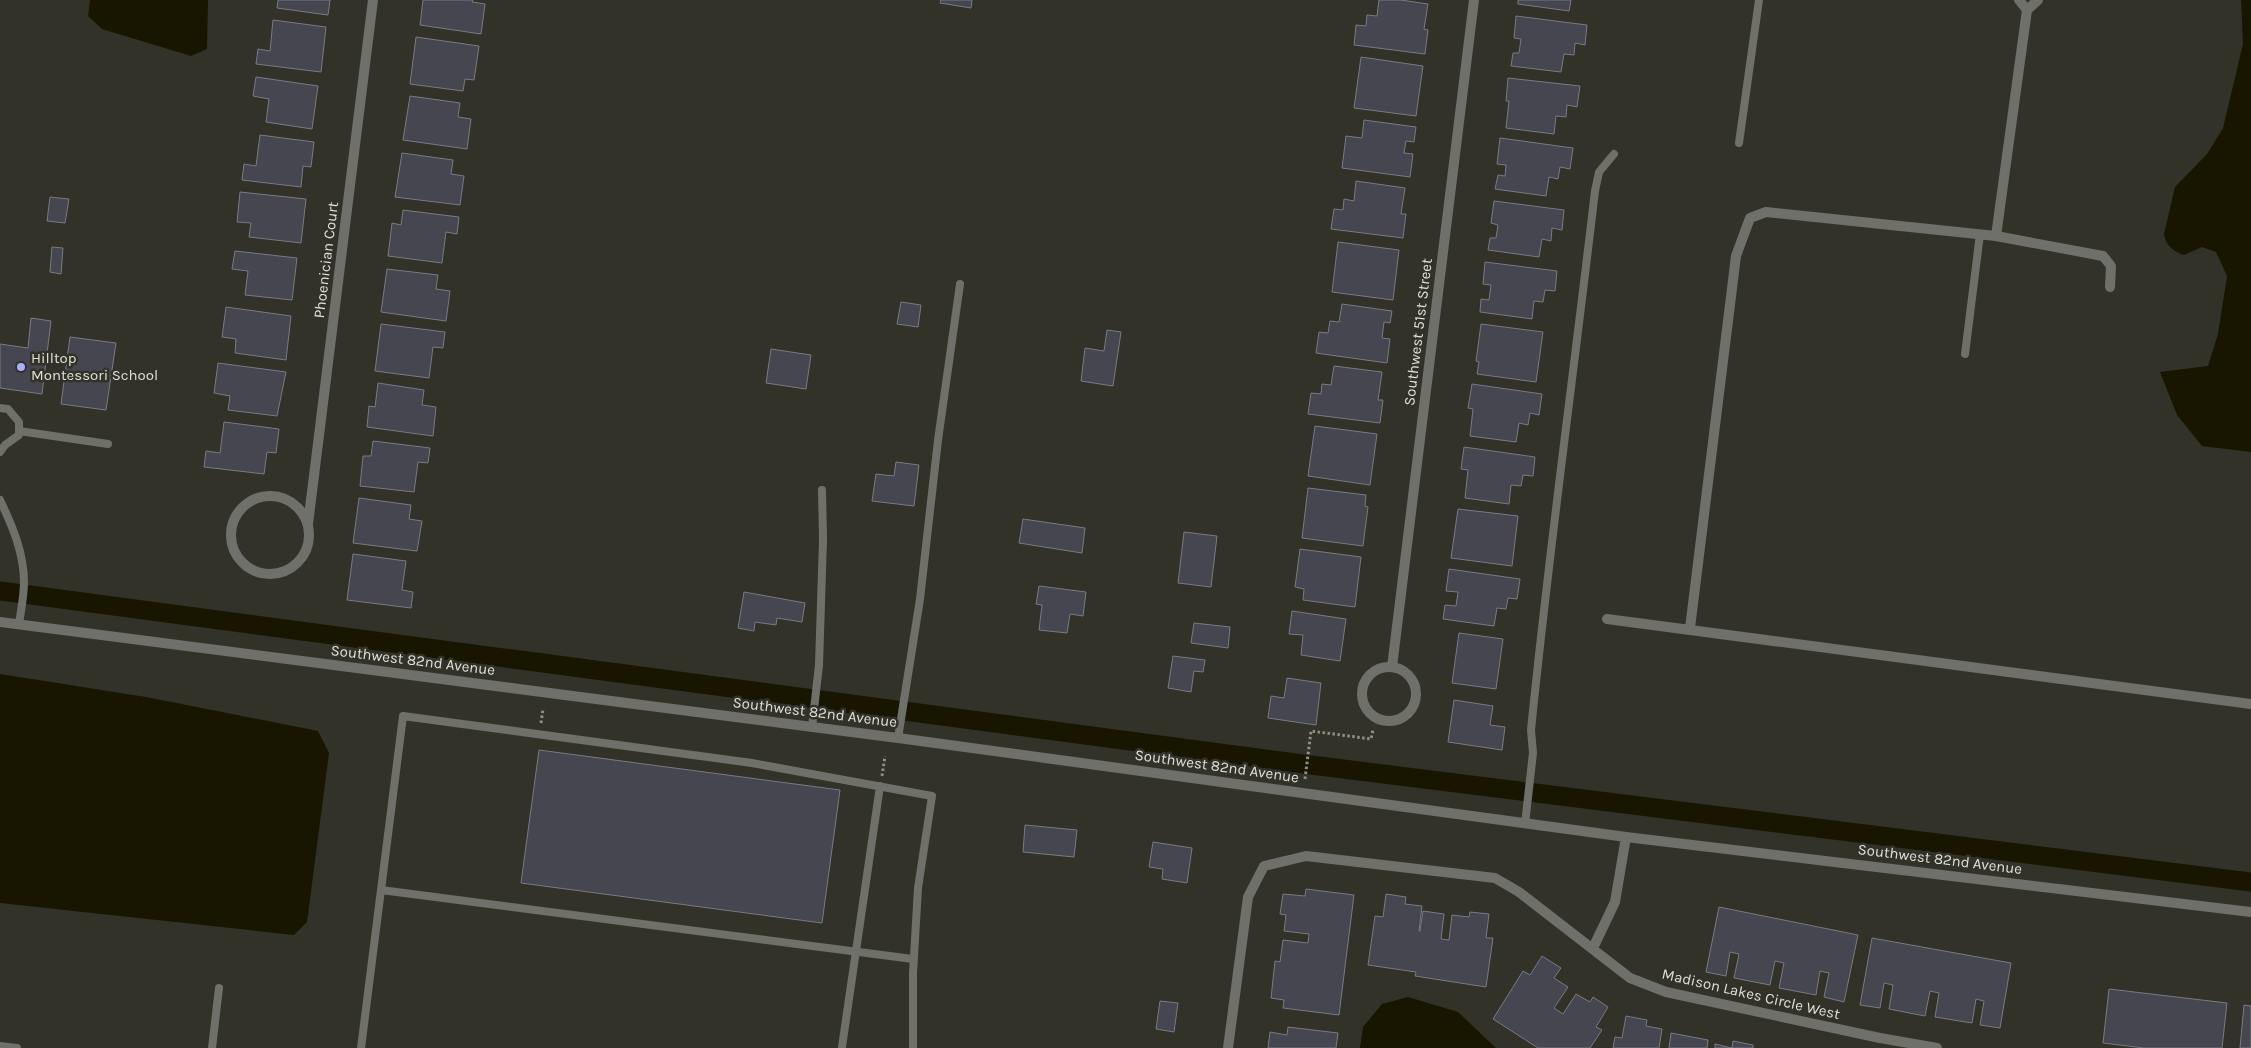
<svg xmlns="http://www.w3.org/2000/svg" width="2251" height="1048" font-family="Karla,sans-serif">
<style>
.water{fill:#181600}
.lines{fill:none;stroke-linecap:round;stroke-linejoin:round}
.canal{stroke:#181600;stroke-width:19}
.building{fill:#45464f;stroke:#797a84}
.path{stroke:#908f87;stroke-width:3;stroke-dasharray:2.5 2.5;stroke-linecap:butt}
.lane{stroke:#70706b;stroke-width:8}
.street{stroke:#70706b;stroke-width:10}
.poi-dot{fill:#aab0fb;stroke:#323228;stroke-width:2}
.labels{text-anchor:middle;stroke-width:5;stroke-linejoin:round;paint-order:stroke}
.street-label{font-size:15px;fill:#e0dfd9;stroke:#323228}
.poi-label{font-size:15px;fill:#e0dfd9;stroke:#323228;text-anchor:start}
</style>
<rect width="100%" height="100%" fill="#323228"/>
<g class="water">
<path d="M90,0H208L207,49L191,56L102,29L88,16Z"/>
<path d="M2241,0H2251V452L2202,446L2177,415L2160,372L2208,366L2218,334L2227,276L2216,252L2202,247L2184,255C2174,252 2165,245 2164,234L2175,187L2207,154L2223,128L2243,44Z"/>
<path d="M0,674L146,697L318,731L329,753L307,922L294,935L0,903Z"/>
<path d="M1408,997L1458,1012L1496,1048H1360L1363,1027L1382,1004Z"/>
</g>
<g class="lines">
<path class="canal" d="M0,591L1303,764L2251,882"/>
</g>
<g class="building">
<path d="M278,0H330L328,15L277,8Z"/>
<path d="M423,0H473L472,2L485,4L481,34L420,25Z"/>
<path d="M941,0H972L971,8L940,3Z"/>
<path d="M1379,0H1401L1428,4L1424,29L1428,30L1425,54L1354,45L1356,25L1366,26L1367,15L1377,16Z"/>
<path d="M1518,0H1571L1569,11L1518,4Z"/>
<path d="M1516,16L1587,25L1585,45L1575,43L1574,55L1564,54L1561,72L1511,66L1513,53H1519L1521,39L1514,38Z"/>
<path d="M273,20L326,27L321,72L256,64L258,49L270,51Z"/>
<path d="M416,37L479,46L474,80L465,79L463,91L410,84Z"/>
<path d="M1361,57L1423,66L1416,116L1354,108Z"/>
<path d="M256,77L318,86L312,129L266,122L269,99L253,96Z"/>
<path d="M1508,78L1580,86L1577,107L1567,105L1566,117L1556,116L1554,134L1506,128L1509,101H1506Z"/>
<path d="M410,96L460,103L458,117L471,119L467,149L403,140Z"/>
<path d="M1364,120L1416,127L1414,142L1406,141L1404,153L1413,154L1410,177L1342,168L1346,136L1362,138Z"/>
<path d="M260,135L314,142L311,167L303,166L301,187L242,180L244,164L256,166Z"/>
<path d="M1500,138L1573,148L1570,169L1560,167L1558,179L1549,177L1546,196L1495,189L1498,175L1505,176L1506,165L1497,164Z"/>
<path d="M402,153L453,160L451,174L464,176L460,205L395,197Z"/>
<path d="M1356,181L1405,188L1401,214H1406L1403,238L1331,229L1334,209L1343,210L1344,199L1354,201Z"/>
<path d="M240,192L306,199L301,243L249,237L251,223L237,222Z"/>
<path d="M50,197L69,199L65,223L47,221Z"/>
<path d="M1494,201L1564,210L1562,230L1552,228L1551,241L1542,239L1539,257L1488,250L1490,238H1496L1498,225L1491,223Z"/>
<path d="M403,210L459,217L457,234L446,232L442,263L388,256L392,223L401,225Z"/>
<path d="M1338,242L1399,250L1393,300L1332,292Z"/>
<path d="M52,247L63,248L61,274L50,272Z"/>
<path d="M235,251L297,258L292,300L245,295L248,271L232,269Z"/>
<path d="M1485,262L1557,271L1555,291L1545,290L1543,302L1534,301L1532,319L1480,312L1481,299L1489,300L1491,285L1483,284Z"/>
<path d="M387,269L438,275L436,289L450,291L446,321L381,312Z"/>
<path d="M901,302L921,305L918,327L897,324Z"/>
<path d="M1342,304L1392,311L1390,323L1384,322L1382,338L1390,339L1387,363L1316,353L1319,332L1328,333L1330,321L1339,322Z"/>
<path d="M226,307L291,316L286,360L235,353L236,339L222,337Z"/>
<path d="M31,318L51,321L42,394L0,388V344L28,348Z"/>
<path d="M381,324L445,332L443,348L433,347L429,378L375,371Z"/>
<path d="M1481,324L1543,332L1536,382L1477,374L1479,362L1476,361Z"/>
<path d="M1107,330L1121,332L1113,386L1081,381L1085,348L1104,351Z"/>
<path d="M70,337L116,343L106,410L61,404Z"/>
<path d="M771,349L811,355L806,389L766,383Z"/>
<path d="M218,363L286,372L277,416L228,410L230,396L214,393Z"/>
<path d="M1334,366L1382,372L1378,400H1383L1380,423L1308,414L1311,393L1321,394L1322,384L1331,385Z"/>
<path d="M378,383L424,390L422,405L436,407L433,436L367,427L369,406L375,407Z"/>
<path d="M1472,384L1542,394L1539,415L1530,413L1528,425L1519,423L1516,442L1470,436L1473,409L1468,408Z"/>
<path d="M224,422L279,429L276,453L267,452L264,474L204,467L206,451L220,453Z"/>
<path d="M1315,426L1377,434L1370,485L1308,476Z"/>
<path d="M373,441L430,448L428,463L418,462L414,492L360,486L363,456H371Z"/>
<path d="M1464,447L1535,457L1533,476L1523,475L1521,486L1511,485L1509,504L1465,498L1468,470L1461,469Z"/>
<path d="M896,462L919,465L914,506L872,501L876,474L894,476Z"/>
<path d="M1308,488L1366,495L1365,506L1368,507L1363,546L1302,538Z"/>
<path d="M359,498L411,505L409,519L422,521L417,551L353,543Z"/>
<path d="M1458,509L1518,516L1512,566L1451,558Z"/>
<path d="M1023,519L1085,528L1082,553L1019,543Z"/>
<path d="M1184,532L1217,536L1211,587L1178,583Z"/>
<path d="M1300,549L1361,557L1355,607L1303,600L1304,589L1295,587Z"/>
<path d="M353,554L406,561L402,590L413,592L411,608L347,600Z"/>
<path d="M1449,569L1520,579L1517,599L1508,598L1506,609L1497,608L1494,626L1443,619L1445,605L1456,606L1458,592L1446,591Z"/>
<path d="M1039,586L1086,592L1083,616L1070,614L1067,633L1039,630L1042,605L1036,604Z"/>
<path d="M744,592L805,603L802,622L777,618L776,625L755,622L754,631L738,628Z"/>
<path d="M1292,611L1346,619L1340,661L1301,655L1303,635L1289,634Z"/>
<path d="M1194,623L1230,627L1228,648L1191,643Z"/>
<path d="M1459,633L1503,639L1496,689L1452,683Z"/>
<path d="M1173,656L1205,660L1203,672L1194,671L1191,692L1168,688Z"/>
<path d="M1287,678L1321,683L1316,725L1268,718L1271,696L1284,698Z"/>
<path d="M1454,700L1493,706L1490,725L1505,727L1502,750L1448,742Z"/>
<path d="M539,750L840,790L822,923L521,883Z"/>
<path d="M1025,825L1077,830L1074,857L1023,852Z"/>
<path d="M1153,842L1192,848L1187,883L1162,879L1163,869L1149,867Z"/>
<path d="M1306,889L1354,895L1339,1015L1283,1008L1284,1000L1271,998L1275,961L1280,962L1283,940L1308,943L1309,934L1284,931L1286,915L1280,914L1283,894L1305,896Z"/>
<path d="M1386,894L1406,897L1405,904L1422,906L1419,931H1420L1423,911L1444,914L1441,939L1449,940L1452,915L1469,917L1470,912L1489,914L1486,938H1493L1486,987L1415,976L1416,972L1368,965L1375,916L1383,917Z"/>
<path d="M1719,907L1858,935L1844,1002L1824,997L1829,973L1820,971L1816,995L1779,988L1784,963L1775,961L1770,985L1734,978L1739,954L1730,952L1726,976L1706,972Z"/>
<path d="M1872,938L2011,963L2000,1028L1980,1025L1984,1001L1976,999L1972,1023L1935,1017L1939,993L1930,991L1925,1016L1889,1009L1893,985L1884,983L1880,1008L1860,1005Z"/>
<path d="M1542,956L1561,968L1554,978L1568,987L1554,1008L1563,1014L1576,994L1590,1002L1593,997L1608,1007L1596,1027L1602,1030L1590,1048H1538L1493,1019L1523,971L1530,975Z"/>
<path d="M2109,989L2227,1003L2222,1048H2144L2103,1043Z"/>
<path d="M1160,1001L1178,1003L1174,1032L1156,1029Z"/>
<path d="M2244,1005L2251,1006V1048H2240Z"/>
<path d="M1626,1016L1647,1020L1646,1026L1662,1029L1659,1048H1613L1615,1037L1622,1038Z"/>
<path d="M1288,1027L1338,1033L1336,1048H1268L1270,1032L1287,1035Z"/>
<path d="M1671,1033L1708,1040L1707,1048H1669Z"/>
<path d="M1733,1041L1753,1045V1048H1715V1044L1732,1048Z"/>
</g>
<g class="lines">
<g class="path">
<path d="M541,723L543,709"/>
<path d="M882,776L885,756"/>
<path d="M1305,779L1311,731L1371,739L1373,730"/>
</g>
<g class="lane">
<path d="M1739,143L1759,0"/>
<path d="M1965,354L1980,234"/>
<path d="M0,408L8,409L19,422V435L5,445L0,452"/>
<path d="M19,431L108,444"/>
<path d="M0,500C12,525 24,553 24,582C24,596 21,610 19,624"/>
<path d="M812,727L819,665L823,540L822,490"/>
<path d="M898,738L920,599L938,440L960,284"/>
<path d="M1525,824L1533,753L1531,730C1549,550 1574,371 1595,191L1599,172L1614,154"/>
<path d="M381,890L913,959"/>
<path d="M0,1046L17,1048"/>
<path d="M842,1047L880,786"/>
<path d="M212,1048L219,988"/>
<path d="M361,1048L403,716L752,763L932,796L918,888L913,973V1048"/>
</g>
<g class="street">
<path d="M2019,0L2027,10"/>
<path d="M1996,236L2027,10L2038,0"/>
<circle cx="270" cy="535" r="39"/>
<path d="M308,524L373,0"/>
<path d="M1607,619L2251,704"/>
<path d="M0,622L898,738L1626,837L2251,912"/>
<path d="M1690,628L1736,256L1750,218L1766,212L1996,236L2103,256L2111,266L2110,287"/>
<path d="M1392,667L1474,0"/>
<circle cx="1389" cy="694" r="27"/>
<path d="M1593,948L1615,902L1626,837"/>
<path d="M1228,1048L1248,897L1264,866L1306,856L1495,878L1519,892L1630,978L1666,992L1880,1038L1937,1048"/>
</g>
</g>
<circle class="poi-dot" cx="21" cy="367" r="5"/>
<g class="labels">
<g class="street-label">
<text transform="translate(326 260) rotate(-83)" y="5">Phoenician Court</text>
<text transform="translate(1418 332) rotate(-83)" y="5">Southwest 51st Street</text>
<text transform="translate(413 660) rotate(7)" y="5">Southwest 82nd Avenue</text>
<text transform="translate(815 712) rotate(7)" y="5">Southwest 82nd Avenue</text>
<text transform="translate(1217 766) rotate(8)" y="5">Southwest 82nd Avenue</text>
<text transform="translate(1940 859) rotate(7)" y="5">Southwest 82nd Avenue</text>
<text transform="translate(1751 994) rotate(13)" y="5">Madison Lakes Circle West</text>
</g>
<g class="poi-label">
<text x="31" y="363">Hilltop<tspan x="31" dy="17">Montessori School</tspan></text>
</g>
</g>
</svg>
